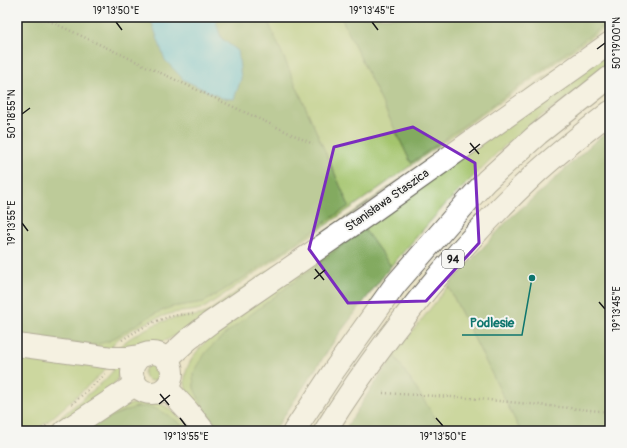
<svg xmlns="http://www.w3.org/2000/svg" width="627" height="448" font-family="Pangolin,sans-serif">
<style>
.green{fill:#a4c56d;stroke:#607044}
.forest{fill:#83aa60;stroke:#50633e}
.water{fill:#65c5e3;stroke:#407080}
.lines{fill:none;stroke-linecap:round;stroke-linejoin:round}
.secondary-casing{stroke:#656258;stroke-width:24}
.primary-casing{stroke:#656258;stroke-width:24}
.highway-casing{stroke:#656258;stroke-width:24}
.path{stroke:#656258;stroke-width:2.5;stroke-dasharray:1 3;stroke-linecap:butt}
.secondary{stroke:#fff;stroke-width:22}
.primary{stroke:#fff;stroke-width:22}
.highway{stroke:#fff;stroke-width:22}
.marked{fill:none;stroke:#7b2cbf;stroke-width:3;stroke-linejoin:round}
.ticks{fill:none;stroke:#1c1c1c;stroke-width:1.5}
.labels{text-anchor:middle;stroke-width:4;stroke-linejoin:round;paint-order:stroke}
.shield{fill:#f6f6f2;stroke:#5d5d5c;stroke-width:1}
.shield-label{font-size:11px;font-weight:bold;fill:#1c1c1c}
.street-label{font-size:12px;fill:#1c1c1c;stroke:#f6f6f2}
.leader{fill:none;stroke:#0f766e;stroke-width:1.5}
.callout-dot{fill:#0f766e;stroke:#f6f6f2;stroke-width:1.5}
.callout-label{font-size:13px;text-anchor:middle;font-weight:bold;fill:#0f766e;stroke:#f6f6f2;stroke-width:4;stroke-linejoin:round;paint-order:stroke}
.neatline{fill:none;stroke:#1c1c1c;stroke-width:1.5}
.ticks-label{font-size:10px;text-anchor:middle;fill:#1c1c1c}
</style>
<rect width="100%" height="100%" fill="#f6f6f2"/>
<filter id="ink" filterUnits="userSpaceOnUse"><feTurbulence type="fractalNoise" baseFrequency=".025" numOctaves="2"/><feDisplacementMap in="SourceGraphic" scale="8" xChannelSelector="R" yChannelSelector="G"/><feConvolveMatrix kernelMatrix="1 2 1 2 8 2 1 2 1" color-interpolation-filters="sRGB"/></filter>
<filter id="wash" filterUnits="userSpaceOnUse"><feTurbulence type="fractalNoise" baseFrequency=".012" numOctaves="4" result="noise"/><feDisplacementMap in="SourceGraphic" scale="16" xChannelSelector="R" yChannelSelector="G"/><feGaussianBlur stdDeviation="0.9" result="paint"/><feColorMatrix in="noise" values="0 0 0 0 0 0 0 0 0 0 0 0 0 0 0 0 0 1.4 0 .05"/><feComposite in="paint" operator="in"/></filter>
<g filter="url(#wash)">
<rect width="100%" height="100%" fill="#ece5c8"/>
<g class="green">
<path d="M266,17H341L411,163L610,21V24L351,208L204,308C194,312 184,311 174,313C159,316 125,331 115,342C112,345 111,349 110,353L70,344L109,341L152,315L171,307L204,302L253,272L349,206Z"/>
<path d="M610,31V33L192,326L167,340L145,347L117,349C129,336 158,321 175,318C185,316 195,317 206,313L366,204Z"/>
<path d="M610,52V67L533,122L501,149L443,207L391,266L364,229L193,374L194,388L199,399L216,431H214C206,420 197,410 190,398C173,370 202,345 220,327Z"/>
<path d="M448,286L519,428L524,431H444L394,355Z"/>
<path d="M17,352L107,368L100,375L52,418L35,431H17Z"/>
<circle cx="152" cy="373" r="8"/>
<path d="M120,367L119,375L115,383L54,431H44L104,381L112,372L113,368Z"/>
<path d="M144,401C164,399 180,417 192,431H188L182,425L150,407H137L121,412L92,426L85,431H77L117,408Z"/>
</g>
<g class="forest">
<path d="M17,17H150L155,28L241,79L238,51L221,38L215,22L221,17H266L349,206L253,272L204,302L171,307L152,315L109,341L95,345L17,336Z"/>
<path d="M341,17H610V21L411,163Z"/>
<path d="M610,130V431H524L519,428L448,286L509,219L547,186L593,143Z"/>
<path d="M364,229L391,266L339,334L274,431H216L199,399L194,388L193,374L206,352L225,334Z"/>
<path d="M394,355L444,431H344L367,395Z"/>
<path d="M137,407C141,407 146,406 150,407C162,410 180,422 188,431H85C101,420 119,413 137,407Z"/>
</g>
<path class="water" d="M150,17H221L216,22L221,38L238,51L241,79L234,99L222,98L184,80L165,60Z"/>
</g>
<g filter="url(#ink)">
<g class="lines">
<defs>
<g id="secondary">
<path d="M166,360L189,339L210,323L373,211L610,43"/>
<path d="M65,431L136,384"/>
</g>
<g id="primary">
<circle cx="152" cy="373" r="20"/>
<path d="M166,387L188,411L204,431"/>
<path d="M294,431L335,369L395,285L468,201L486,181L538,134L610,77"/>
<path d="M325,431C384,337 454,250 535,174C559,152 585,132 610,112"/>
</g>
<path id="highway" d="M17,345L112,358H127L145,355"/>
</defs>
<use href="#secondary" class="secondary-casing"/>
<use href="#primary" class="primary-casing"/>
<use href="#highway" class="highway-casing"/>
<g class="path">
<path d="M41,17L313,144"/>
<path d="M122,340C146,325 164,314 193,314"/>
<path d="M383,393L469,398L610,412"/>
<path d="M72,404L106,374"/>
<path d="M39,431L49,424"/>
</g>
<use href="#secondary" class="secondary"/>
<use href="#primary" class="primary"/>
<use href="#highway" class="highway"/>
</g>
</g>
<path d="M0 0H627V448H0ZM413,127L475,163L479,243L426,301L348,303L309,249L334,147Z" fill="#ece5c8" fill-opacity=".55" fill-rule="evenodd"/>
<path class="marked" d="M413,127L475,163L479,243L426,301L348,303L309,249L334,147Z"/>
<path class="ticks" d="M116,22L122,30M372,22L378,30M597,49L605,43M22,114L30,108M470,143L479,154M469,153L480,144M22,223L28,231M315,269L324,280M314,279L325,270M599,302L605,309M160,394L169,405M159,404L170,395M180,418L186,426M436,418L443,426"/>
<g class="labels">
<rect class="shield" x="442" y="250" width="22" height="18" rx="3"/>
<g class="shield-label">
<text x="453" y="263">94</text>
</g>
<g class="street-label">
<text transform="translate(387 200) rotate(-35)" y="4">Stanisława Staszica</text>
</g>
</g>
<path class="leader" d="M532 278L522 335H462"/>
<circle class="callout-dot" cx="532" cy="278" r="4"/>
<g class="callout-label">
<text x="492" y="327">Podlesie</text>
</g>
<rect width="627" height="448" fill="none" stroke="#f6f6f2" stroke-width="44"/>
<rect x="22" y="22" width="583" height="404" class="neatline"/>
<g class="ticks-label">
<text x="116" y="14">19°13'50"E</text>
<text x="372" y="14">19°13'45"E</text>
<text transform="translate(616 43) rotate(-90)" y="4">50°19'00"N</text>
<text transform="translate(11 114) rotate(-90)" y="4">50°18'55"N</text>
<text transform="translate(11 223) rotate(-90)" y="4">19°13'55"E</text>
<text transform="translate(616 309) rotate(-90)" y="4">19°13'45"E</text>
<text x="186" y="440">19°13'55"E</text>
<text x="443" y="440">19°13'50"E</text>
</g>
</svg>
